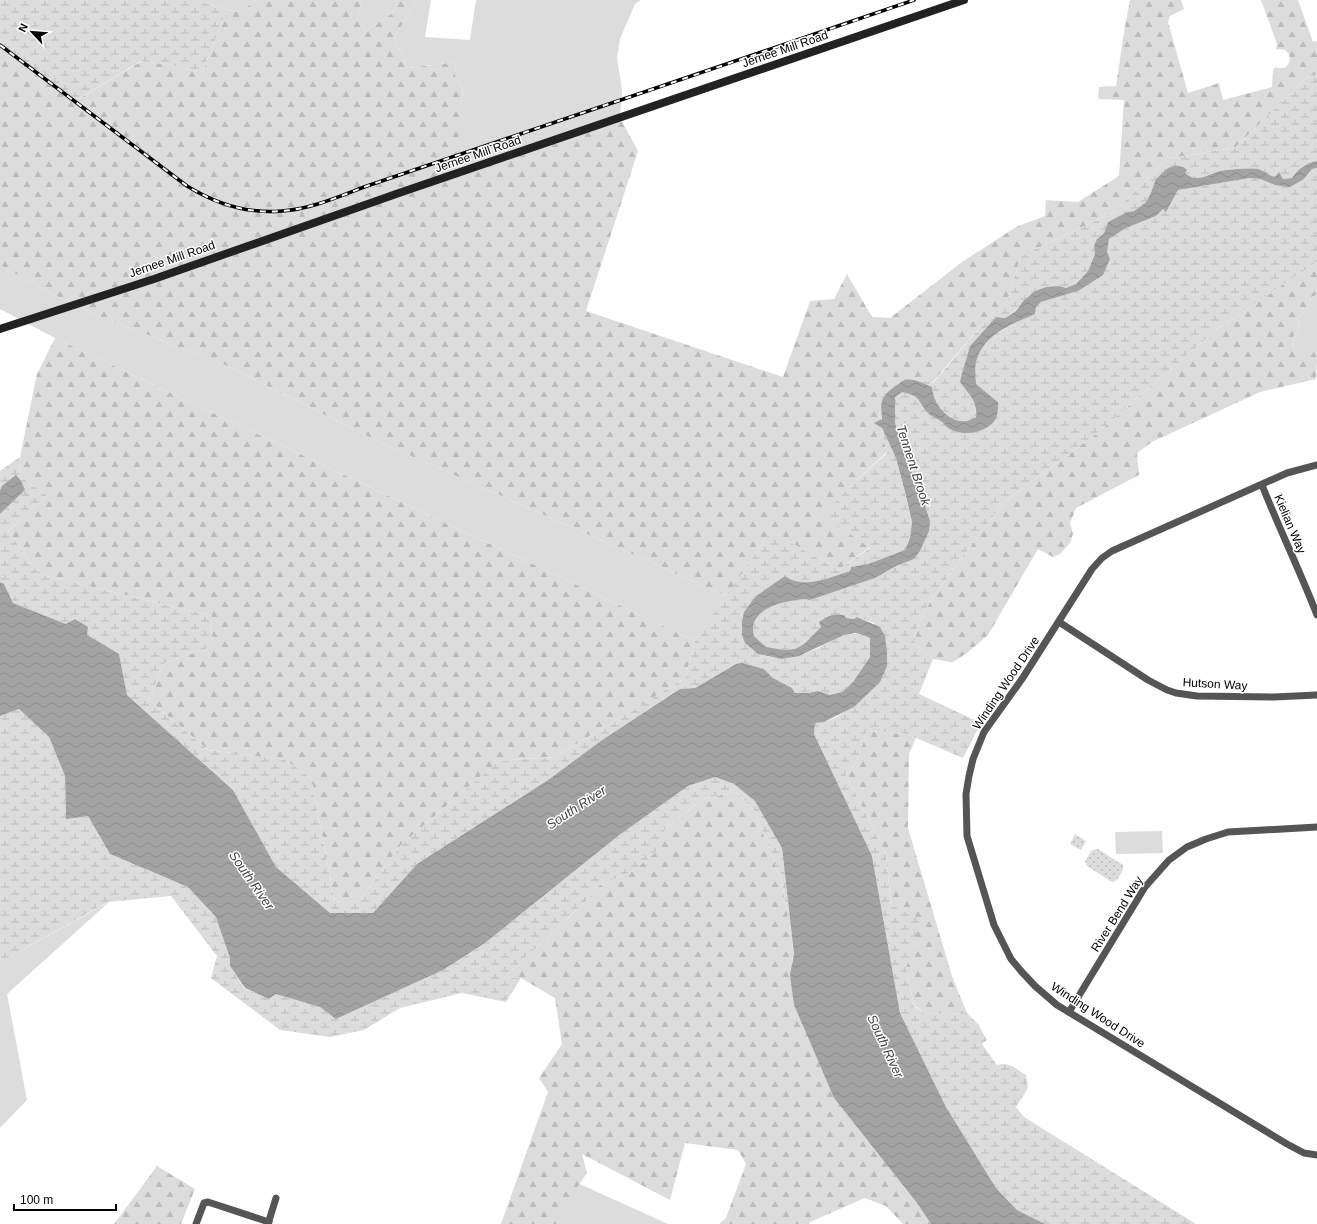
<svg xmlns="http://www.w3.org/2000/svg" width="1317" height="1224" font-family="Helvetica,sans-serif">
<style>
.grass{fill:#dcdcdc}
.forest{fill:url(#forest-firs)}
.wetland{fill:url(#wetland-marsh)}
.park{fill:url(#park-dots)}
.water{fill:url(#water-waves)}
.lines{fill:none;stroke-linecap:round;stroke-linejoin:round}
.street{stroke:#555;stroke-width:7}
.secondary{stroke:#222;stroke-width:8}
.rail-casing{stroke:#000;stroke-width:3.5}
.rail{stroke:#fff;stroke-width:2;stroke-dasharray:6;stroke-linecap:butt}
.labels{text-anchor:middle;stroke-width:3;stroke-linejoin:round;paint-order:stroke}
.street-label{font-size:12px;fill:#000;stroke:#fff}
.water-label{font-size:13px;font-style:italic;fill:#444;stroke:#fff}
</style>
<defs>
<pattern id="forest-firs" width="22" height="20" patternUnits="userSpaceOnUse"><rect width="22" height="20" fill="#dcdcdc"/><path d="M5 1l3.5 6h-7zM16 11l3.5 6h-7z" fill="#bbb"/></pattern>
<pattern id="wetland-marsh" width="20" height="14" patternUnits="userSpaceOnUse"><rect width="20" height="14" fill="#dcdcdc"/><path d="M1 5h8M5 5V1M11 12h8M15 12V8" fill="none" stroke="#bbb"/></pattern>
<pattern id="park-dots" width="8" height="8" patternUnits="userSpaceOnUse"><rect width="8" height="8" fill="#dcdcdc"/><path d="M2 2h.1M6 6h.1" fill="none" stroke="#bbb" stroke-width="1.8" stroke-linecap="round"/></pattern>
<pattern id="water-waves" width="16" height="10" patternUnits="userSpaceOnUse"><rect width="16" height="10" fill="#a3a3a3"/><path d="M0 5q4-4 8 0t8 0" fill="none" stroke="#8b8b8b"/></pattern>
</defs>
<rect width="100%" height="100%" fill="#fff"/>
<g class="grass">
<path d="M197,0H255L242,12L227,10Z"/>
<path d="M362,0H397L393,13L366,31L357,20Z"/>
<path d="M417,0H431L425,37L470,40L476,0H641L635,4L620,39L617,58L622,90L620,118L454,174L463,88L455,75L456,62L408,68L394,38Z"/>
<path d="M0,265L62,299L79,304L96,315L223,364L375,440L727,596L695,641L55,338L0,309Z"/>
<path d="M1317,295V359L1313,349L1309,347L1301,352L1299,355H1296L1294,352L1293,336L1299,330L1298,318C1305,311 1310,308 1311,297Z"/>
<path d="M1162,831L1163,853L1116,854L1115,832Z"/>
<path d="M109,902L7,994L27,1100L0,1128V959L2,961Z"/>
<path d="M573,1181L668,1224H555Z"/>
</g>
<g class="forest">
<path d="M255,0H362L357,20L366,31L393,13L397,0H417L394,38L408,68L456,62L455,75L463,88L455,174L620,118L638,151L586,311L783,377L810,301L834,299L847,274L872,317L890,318L962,262L1016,227L1045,216L1046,200L1078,202L1119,176L1124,100L1098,99L1099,87L1116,86L1124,32L1130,0H1181L1184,9L1170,16L1168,22L1188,93L1219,83L1223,100L1272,87L1273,70L1275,67C1294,75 1295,44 1276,50L1277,44L1261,0H1298L1313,42L1317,41V74L1305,79L1236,147L1167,159L1114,212L1021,256L1007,302L992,313L932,383L922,380L879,411L881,430L887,452L849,487L870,547L838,570L771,531L727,596L375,440L223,364L96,315L79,304L62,299L0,265V45L75,101L142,61L164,64L202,73L227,10L242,12Z"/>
<path d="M1317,262V295L1311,297C1310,308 1305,311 1298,318L1299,330L1293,336L1294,352L1296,355H1299L1301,352L1309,347L1313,349L1317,359L1316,379L1260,392L1152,442L1137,453L1139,475L1076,508L1070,523L1073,534L1070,543L1060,554L1053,557L1038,549L988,635L967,653L953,662H951L933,659L914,644L919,623L931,600L1003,503L1096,434L1217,329Z"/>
<path d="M55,338L695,641L685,678L555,757L499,761L401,845L359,901L335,902L311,778L285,760L208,750L149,700L164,663L211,647L212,616L39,574L8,531L47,495L19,476L20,457L37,374Z"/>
<path d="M867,731L907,734L916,738L909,754L908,828L952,976L967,1013L925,1014L914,1005L906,967L920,919L891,905L886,854L845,773L857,762Z"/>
<path d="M736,792L754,810L782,882L794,954L792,961L794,1005L834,1098L917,1203L931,1224H903L886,1206L865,1198L810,1222L809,1224H719L726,1218L746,1164L738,1150L685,1143L670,1200L582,1154L587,1173L566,1203L558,1224H501L548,1092L539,1078L562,1044L555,998L521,978H504L586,901L598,886L633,871L654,853L665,829L703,799Z"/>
<path d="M157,1166L195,1189L181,1224H114Z"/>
</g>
<g class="wetland">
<path d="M0,0H197L227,10L202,73L164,64L141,61L75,101L0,45Z"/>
<path d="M1317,74V161C1307,162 1297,170 1292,178L1283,179L1279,172L1275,178C1269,175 1264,170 1258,169C1247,168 1232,169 1220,171C1207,174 1197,184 1185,173L1156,179L1150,195L1145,203L1134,211L1127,212L1108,222L1104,233L1097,239L1095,254L1088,271L1076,284L1066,288L1060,286L1046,287L1035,291L1023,301L1016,310L1005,318L996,317L970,346L962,373L961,382C968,393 977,402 976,416C974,418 970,420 967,421C949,424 933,404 932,387L886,392L882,399L881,410L882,428L896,458L912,522L910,538L905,550L868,564L851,567L850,571C830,577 804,590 785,576L756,596L742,635C747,646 755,653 767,656C788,662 807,654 826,644C832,641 839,636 846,635C855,633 862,634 870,638V657L853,682L842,692L830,695L818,691L808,693H795L792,688L773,678L764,669L736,664L695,688L680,689L602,740L548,780L417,864L373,913H330L276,867L233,790L127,695L119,654L66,624L13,603L4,584L0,582V514L25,490L2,486L0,490V471L20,457L19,476L47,495L8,531L39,574L212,616L211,647L164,663L149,700L208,750L285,760L311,778L335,902L359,901L401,845L499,761L555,757L685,678L695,641L771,531L838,570L870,548L824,516L849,487L887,453L881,430L872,423L880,418C877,399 880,394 896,384C898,382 901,379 904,378C911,377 926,381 933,383L992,313L1007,302L1021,256L1114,212L1167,159L1236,147L1305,79Z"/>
<path d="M1317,168V262L1217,329L1096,434L1003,503L931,600L919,623L914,644L933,659L919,694L981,723L963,758L907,734L867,731L857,762L845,773L886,854L891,905L921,919L906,967L914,1006L925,1014L967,1013L978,1024L987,1040L982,1044L997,1065C1009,1061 1016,1069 1026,1075L1028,1088L1016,1107L1024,1117L1196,1224H1045L1017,1210L996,1188L946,1107L900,1013L872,856L814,734L815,723C841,722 861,698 880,682L874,623L857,617L854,619L846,618L821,627L804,644L795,649L784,650L770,649L766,647L754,636C748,613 773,604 791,601C797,600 803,598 810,600L875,578L896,566L914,559L930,521L923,499L906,458L895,423V397L902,392L913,394L920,401L928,413L944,423L948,428L957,432L998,402L976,384C976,377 974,366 977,359C986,334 1013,324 1035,314L1036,307L1041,302L1078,291L1107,252L1109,239L1126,228L1156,216L1163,209L1166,211L1178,190L1250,178L1260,179L1275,185L1304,179L1312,169Z"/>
<path d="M19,709L49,737L65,776L66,818L88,816L110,854L188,887L217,917L230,958V966L244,988L269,999L276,994L320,1007L336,1019L443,970L485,943L618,836L688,786L715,777L734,784L756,801L782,848L794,954L782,882L754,810L736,792L703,799L665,829L655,853L633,871L598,886L586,901L504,978H521L506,1002L462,993L400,1008L364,1030L330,1037L280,1030L211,978L217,956L171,896L108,902L2,961L0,959V716Z"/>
</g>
<g class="park">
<path d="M1075,834L1086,841L1081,850L1070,844Z"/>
<path d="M1098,849L1123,865V870L1117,880L1112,882L1087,866L1085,861L1092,850Z"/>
</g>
<g class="water">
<path d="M1317,161V168L1312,169L1304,179L1290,187L1275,185L1260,179L1250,178L1178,190L1166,212L1163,209L1156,216L1126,228L1109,239L1107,252L1110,259L1103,275L1078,291L1041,302L1036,307L1035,314C1013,324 986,333 977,359C974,366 976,377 976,384L998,402C998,417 997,422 984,429C974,434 958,435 948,428C946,427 945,424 942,422C937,418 930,416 927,412C917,399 920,396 902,392L895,397V423L906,458L923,499L930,521L929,531L920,551L914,559L896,566L875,578L810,600C803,598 797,600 791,601C773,604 748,613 754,636L766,647L784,650L795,649L804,644L821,627L819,622C828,616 833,613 844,615L846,618L854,619L857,617L880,627L885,636L887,652V666L880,682L854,707L824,722L815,723L814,734L872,856L900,1013L946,1107L996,1188L1017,1210L1045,1224H931L917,1203L834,1098L794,1005L790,975L794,954L782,848L755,801L734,784L715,777L688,786L618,836L485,943L443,970L336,1019L320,1007L276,994L269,999L245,988L230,966V958L216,917L188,887L110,854L88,816L66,819L65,776L49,737L19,709L0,716V582L4,584L13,603L66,624L75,619L88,627L87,635L119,654L127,695L233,790L276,867L330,913H373L417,864L548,780L602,740L680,689L695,688L736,664L742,663L764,669L773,678L792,688L795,693H808L818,691L830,695L842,692L853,682L870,657V638L863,635L855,633L844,635L799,656L782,659L758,654L745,643L742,635V622L744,612L756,596L785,576C804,590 830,577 850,571L851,567L868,564L905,550L910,538L912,522L906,496L896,458L882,428L874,423L882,419C880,400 881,396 897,385C899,384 902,381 905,380C914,378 924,384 932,387C933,404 949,424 967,421C970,420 973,418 976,417C978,402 968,393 960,382L962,373L970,346L996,317L1005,318L1016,311L1023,301L1035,291L1046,287L1060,286L1066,288L1076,284L1088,271L1095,254L1094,246L1097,239L1104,233L1108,222L1127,212L1134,211L1145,203L1150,195L1156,179L1168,168L1175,166L1183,167L1187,170L1185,173C1197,184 1208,174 1220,171C1232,169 1247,168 1258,169C1264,170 1269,176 1275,177L1279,172L1283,179L1292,178C1297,170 1307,162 1317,161Z"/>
<path d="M16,475L21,481L25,490L0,514V490L2,486Z"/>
</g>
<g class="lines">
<g class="street">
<path d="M1317,465L1287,473L1112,551L1102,558L1092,569L1022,679L984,732L973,759L969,776L966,794L967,836L994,925L1011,959L1021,971L1035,986L1057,1005L1287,1144L1304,1153L1317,1155"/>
<path d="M1262,485C1279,528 1300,571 1317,615"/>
<path d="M1059,622L1148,680L1167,690L1176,693L1197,696L1274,697L1317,695"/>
<path d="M1069,1012L1145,887L1169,860L1187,847L1206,839L1228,832L1317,827"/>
<path d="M196,1224L204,1203L208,1202L269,1222"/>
<path d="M268,1224L276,1198"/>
</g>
<path class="secondary" d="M0,329L154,279L399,193L964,0"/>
<defs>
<path id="rail" d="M0,45L187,186C216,204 248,214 282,211C312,209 340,196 367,186C402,174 437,162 473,150C620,100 767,51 914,0"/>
</defs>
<use href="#rail" class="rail-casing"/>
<use href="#rail" class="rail"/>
</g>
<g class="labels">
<g class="street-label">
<text transform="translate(785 49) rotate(-19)" y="4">Jernee Mill Road</text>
<text transform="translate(478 154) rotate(-19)" y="4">Jernee Mill Road</text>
<text transform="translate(172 259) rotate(-19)" y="4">Jernee Mill Road</text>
<text transform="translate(1290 524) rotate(67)" y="4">Kielian Way</text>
<text transform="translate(1006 683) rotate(-56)" y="4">Winding Wood Drive</text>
<text transform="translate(1215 684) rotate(3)" y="4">Hutson Way</text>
<text transform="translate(1117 914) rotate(-58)" y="4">River Bend Way</text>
<text transform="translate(1098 1015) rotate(33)" y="4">Winding Wood Drive</text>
</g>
<g class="water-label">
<text transform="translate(914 465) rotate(72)" y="5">Tennent Brook</text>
<text transform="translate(576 807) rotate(-33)" y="5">South River</text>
<text transform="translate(252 880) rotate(55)" y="5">South River</text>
<text transform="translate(886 1046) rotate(65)" y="5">South River</text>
</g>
</g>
<g transform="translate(32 32) rotate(296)" stroke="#ffffff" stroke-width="3" paint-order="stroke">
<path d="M0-3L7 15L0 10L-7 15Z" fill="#000000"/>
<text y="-6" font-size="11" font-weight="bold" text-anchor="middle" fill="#000000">N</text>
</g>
<path d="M14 1204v6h102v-6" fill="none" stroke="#000000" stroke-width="2"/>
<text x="20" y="1204" font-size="12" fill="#000000" stroke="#ffffff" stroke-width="3" paint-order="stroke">100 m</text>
</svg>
